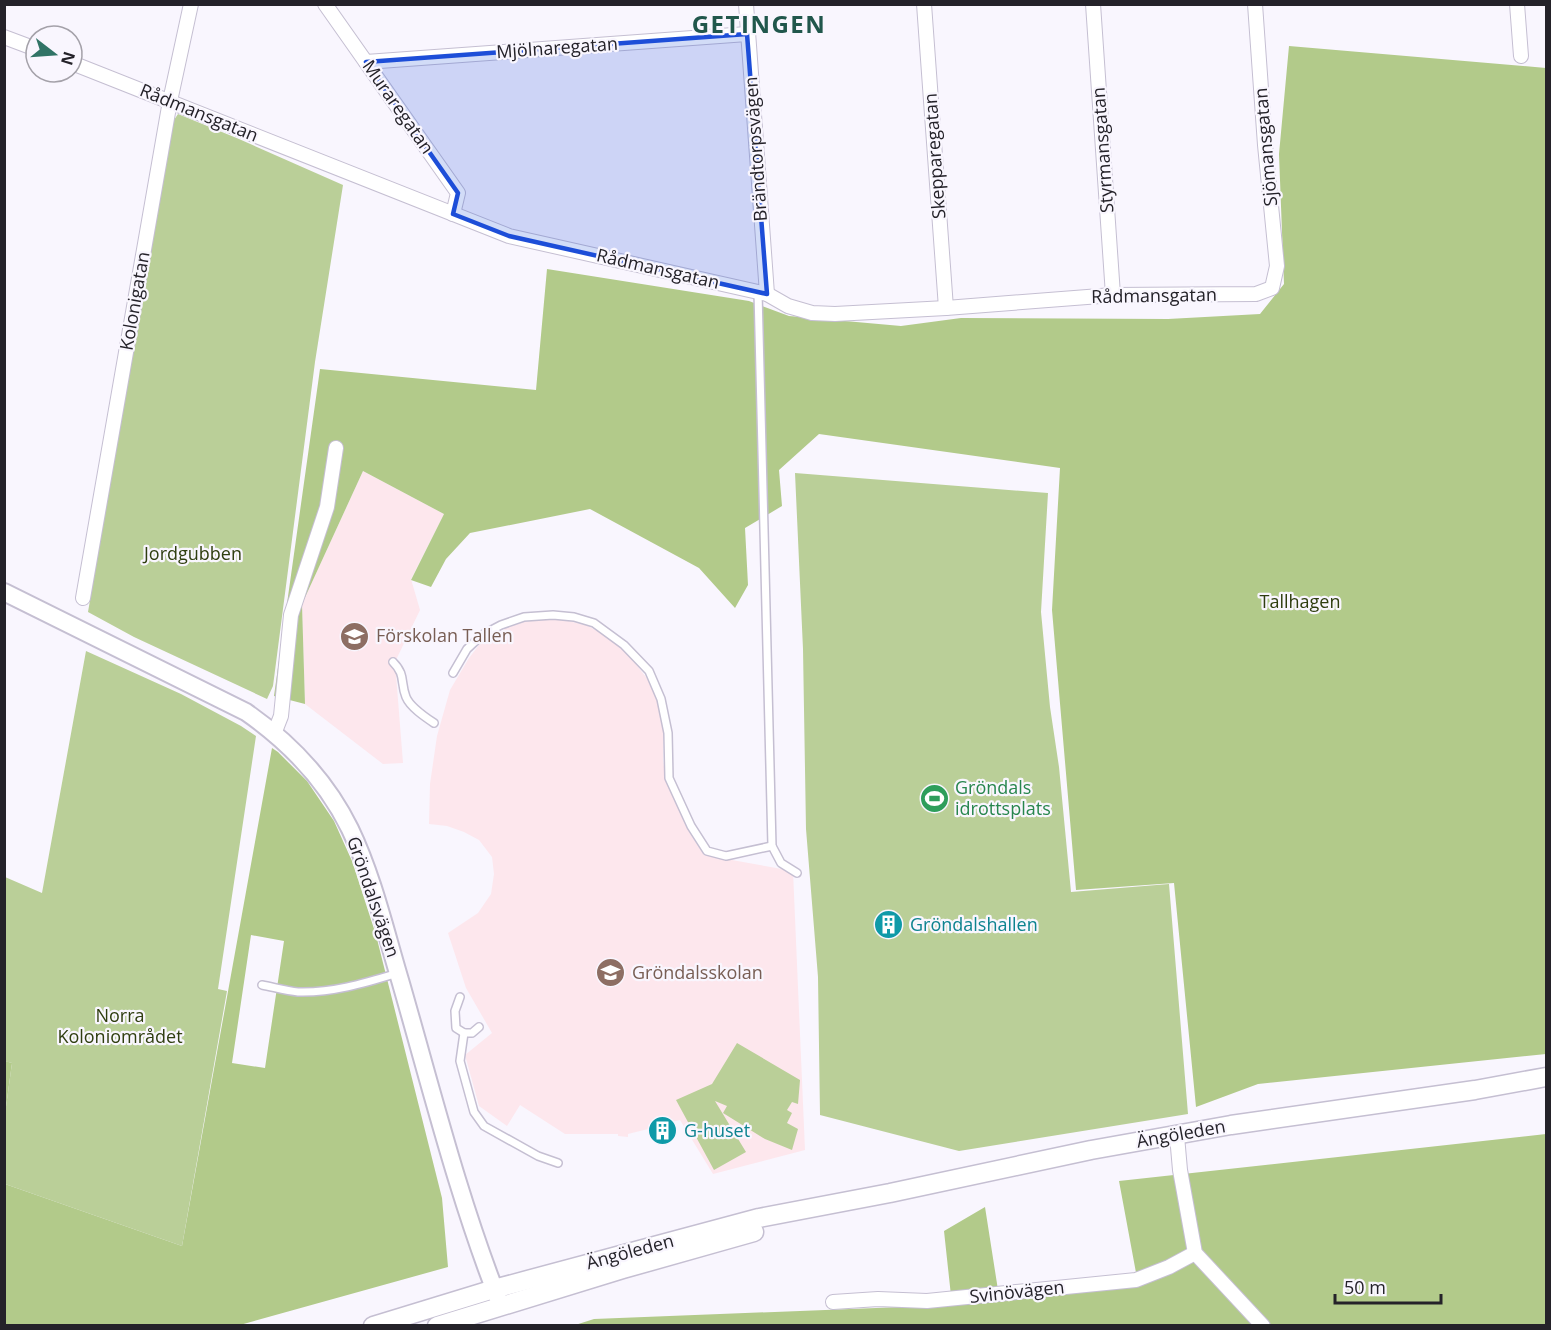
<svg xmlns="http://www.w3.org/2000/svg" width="1551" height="1330" font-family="'Open Sans',sans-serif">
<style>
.education{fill:#fde7ed}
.green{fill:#bacf98}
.forest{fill:#b2ca8a;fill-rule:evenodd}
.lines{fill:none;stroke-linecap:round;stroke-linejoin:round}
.service-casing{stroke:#c5bfd2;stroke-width:10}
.minor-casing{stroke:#c5bfd2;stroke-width:16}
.tertiary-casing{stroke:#c5bfd2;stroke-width:20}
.secondary-casing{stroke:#c5bfd2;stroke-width:21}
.service{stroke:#fff;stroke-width:7}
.minor{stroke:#fff;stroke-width:14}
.tertiary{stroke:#fff;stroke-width:16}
.secondary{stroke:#fff;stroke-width:18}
.marked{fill:#1d4ed8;fill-opacity:0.2;stroke:#1d4ed8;stroke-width:4.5;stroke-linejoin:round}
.labels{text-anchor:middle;stroke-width:4.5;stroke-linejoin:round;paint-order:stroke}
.street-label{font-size:18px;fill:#242229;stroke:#f9f6fe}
.park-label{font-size:18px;fill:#2f3e0f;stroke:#f9f6fe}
.education-label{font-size:18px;fill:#785e54;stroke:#f9f6fe;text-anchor:start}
.leisure-label{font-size:18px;fill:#27864d;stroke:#f9f6fe;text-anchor:start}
.culture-label{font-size:18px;fill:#0d838f;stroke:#f9f6fe;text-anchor:start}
.district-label{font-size:24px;font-weight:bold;letter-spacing:1.5px;fill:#21574c;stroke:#f9f6fe}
</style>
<rect width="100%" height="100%" fill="#f9f6fe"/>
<g class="education">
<path d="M363,471L444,514L411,579L420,610L395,662L403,763L383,764L305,704L302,604Z"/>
<path d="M548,618L569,621L588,626L610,638L627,653L646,677L657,698L663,725V760L666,781L691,835L704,855L793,871L805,1150L713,1174L680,1120L648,1127V1129L628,1134V1137L618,1136V1134H565L520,1105L507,1126L479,1106L465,1055L492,1033L466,988L448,933L478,913L491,894L494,874L492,857L479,840L464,832L447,826L429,824L430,784L437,736L450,690L469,658L479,645L506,628L524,622Z"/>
</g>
<g class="green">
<path d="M178,114L239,139L343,185L315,362L273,686L267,699L134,637L88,612L172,123Z"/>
<path d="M795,473L1048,493L1041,612L1050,707L1059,767L1071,892L1169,884L1188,1114L959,1151L820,1115L818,977L806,829L803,649Z"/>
<path d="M86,651L181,694L241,726L256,736L218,989L227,991L182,1246L5,1184V1114L12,1063L4,1061L5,877L42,893Z"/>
<path d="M737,1043L800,1080L798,1104L792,1102L787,1110L792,1113L787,1123L798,1129L792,1150L765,1139L723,1113L727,1106L715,1101L746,1152L714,1170L676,1100L712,1084Z"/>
</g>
<g class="forest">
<path d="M1289,46L1546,68V1054L1258,1084L1196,1107L1174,883L1076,890L1052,610L1060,468L819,434L779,470L782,506L745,528L748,585L735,608L699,568L590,509L470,533L446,559L431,587L411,580L444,514L363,471L302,604L305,704L274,696L320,369L536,390L547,269L749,301L789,316L901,326L961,318L1168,319L1260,314L1284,284L1279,154Z"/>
<path d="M272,748L278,752L307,781L334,821L352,861L376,935L442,1198L448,1267L240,1325L5,1326V1184L182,1246ZM251,935L284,941L265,1068L232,1063Z"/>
<path d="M5,1061L12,1063L5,1114L4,1061Z"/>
<path d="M1546,1134V1325L572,1326L594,1319L952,1305L944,1231L985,1207L998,1290L1137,1278L1119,1181Z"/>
</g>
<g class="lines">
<defs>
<g id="service">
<path d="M758,292L772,846L781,863L797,873"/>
<path d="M393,662C406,675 400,682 406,697C410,707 425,717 434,723"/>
<path d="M453,673L467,649L482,635L501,625L524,617L553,615L574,617L594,623L624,645L649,671L661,699L668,733L669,778L691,826L707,851L726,856L772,846"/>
<path d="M262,985C273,987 286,991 298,992C333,993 365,983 398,973"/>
<path d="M460,997L455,1011L456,1028L464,1033H472L479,1027"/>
<path d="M464,1033L460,1061L474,1112L484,1126L538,1156L558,1163"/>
</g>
<g id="minor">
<path d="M325,4L458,193L453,214"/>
<path d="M746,4L767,294"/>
<path d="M924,4L946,308"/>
<path d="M1093,4L1113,295"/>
<path d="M1517,4L1521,56"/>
<path d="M4,37L36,49"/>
<path d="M366,62L747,34"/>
<path d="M72,63L509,236L758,292L767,294L788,306L812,313L835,314L946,308L1113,295L1256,294L1272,288L1277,266L1265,145L1255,4"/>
<path d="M83,598L170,101L191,4"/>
<path d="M274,734L281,716L291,615L327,507L336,448"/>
<path d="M1177,1136L1180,1170L1195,1253L1263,1326"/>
<path d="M833,1302L878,1299L927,1301L1136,1280L1169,1267L1195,1253"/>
</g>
<path id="tertiary" d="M4,592L246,712C289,742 327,782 350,829C373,877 385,930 400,980C431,1087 458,1197 499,1301"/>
<g id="secondary">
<path d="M373,1326L494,1289L759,1218L890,1193L1091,1150L1231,1125L1475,1090L1546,1077"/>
<path d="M437,1326L623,1269L754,1232"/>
</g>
</defs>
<use href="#service" class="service-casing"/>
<use href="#minor" class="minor-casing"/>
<use href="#tertiary" class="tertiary-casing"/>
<use href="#secondary" class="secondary-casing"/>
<use href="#service" class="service"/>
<use href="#minor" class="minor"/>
<use href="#tertiary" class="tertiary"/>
<use href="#secondary" class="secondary"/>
</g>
<path class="marked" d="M747,34L767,294L509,236L453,214L458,193L366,62Z"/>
<defs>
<symbol id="school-disc" viewBox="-11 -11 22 22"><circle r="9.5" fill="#8d6e63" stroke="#f9f6fe"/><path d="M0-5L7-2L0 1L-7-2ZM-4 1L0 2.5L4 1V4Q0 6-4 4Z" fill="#fff"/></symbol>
<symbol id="stadium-disc" viewBox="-11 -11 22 22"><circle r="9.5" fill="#2e9e5b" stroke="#f9f6fe"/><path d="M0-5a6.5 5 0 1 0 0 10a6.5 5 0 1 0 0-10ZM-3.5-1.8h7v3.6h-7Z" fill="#fff"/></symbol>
<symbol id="building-disc" viewBox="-11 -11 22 22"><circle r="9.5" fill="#0f9aa8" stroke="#f9f6fe"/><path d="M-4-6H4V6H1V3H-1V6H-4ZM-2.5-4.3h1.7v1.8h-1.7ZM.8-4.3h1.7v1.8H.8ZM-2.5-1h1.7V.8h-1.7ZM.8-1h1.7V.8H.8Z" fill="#fff"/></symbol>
</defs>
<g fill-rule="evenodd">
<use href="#school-disc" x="338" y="620" width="33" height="33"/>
<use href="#stadium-disc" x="918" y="782" width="33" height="33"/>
<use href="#building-disc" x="872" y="908" width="33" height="33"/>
<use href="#school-disc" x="594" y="956" width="33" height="33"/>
<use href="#building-disc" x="646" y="1114" width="33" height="33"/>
</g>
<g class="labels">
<g class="street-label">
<text transform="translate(557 48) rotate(-4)" y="6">Mjölnaregatan</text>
<text transform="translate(398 107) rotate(55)" y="6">Muraregatan</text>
<text transform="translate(199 113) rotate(22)" y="6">Rådmansgatan</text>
<text transform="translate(1266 147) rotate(-95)" y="6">Sjömansgatan</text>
<text transform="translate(756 149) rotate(-94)" y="6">Brändtorpsvägen</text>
<text transform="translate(1103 150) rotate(-94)" y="6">Styrmansgatan</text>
<text transform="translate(935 156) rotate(-94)" y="6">Skepparegatan</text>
<text transform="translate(658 269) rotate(13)" y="6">Rådmansgatan</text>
<text transform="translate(1154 296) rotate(-1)" y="6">Rådmansgatan</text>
<text transform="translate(135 301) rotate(-80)" y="6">Kolonigatan</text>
<text transform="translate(373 897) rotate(71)" y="6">Gröndalsvägen</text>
<text transform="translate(1181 1134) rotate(-10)" y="6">Ängöleden</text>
<text transform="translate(630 1252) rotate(-15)" y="6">Ängöleden</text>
<text transform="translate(1017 1292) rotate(-6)" y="6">Svinövägen</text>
</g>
<g class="park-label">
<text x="193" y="560">Jordgubben</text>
<text x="1300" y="608">Tallhagen</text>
<text x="120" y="1022">Norra<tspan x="120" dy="21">Koloniområdet</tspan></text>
</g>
<g class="education-label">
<text x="376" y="642">Förskolan Tallen</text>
<text x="632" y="979">Gröndalsskolan</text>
</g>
<g class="leisure-label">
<text x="955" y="794">Gröndals<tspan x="955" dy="21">idrottsplats</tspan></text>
</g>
<g class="culture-label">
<text x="910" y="931">Gröndalshallen</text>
<text x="684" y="1137">G-huset</text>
</g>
<g class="district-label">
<text x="759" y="33">GETINGEN</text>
</g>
</g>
<rect width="1551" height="1330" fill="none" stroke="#242229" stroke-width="12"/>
<g transform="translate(54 54) rotate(107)"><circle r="28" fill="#f9f6fe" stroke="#a4a1a9" stroke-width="1.5"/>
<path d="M0-4.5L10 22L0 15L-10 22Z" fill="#317466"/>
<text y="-9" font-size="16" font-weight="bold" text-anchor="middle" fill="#242229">N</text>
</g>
<path d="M1335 1294v9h106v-9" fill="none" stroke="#242229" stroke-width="3"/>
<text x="1344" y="1294" font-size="18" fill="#242229" stroke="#f9f6fe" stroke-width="4.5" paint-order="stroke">50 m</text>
</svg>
